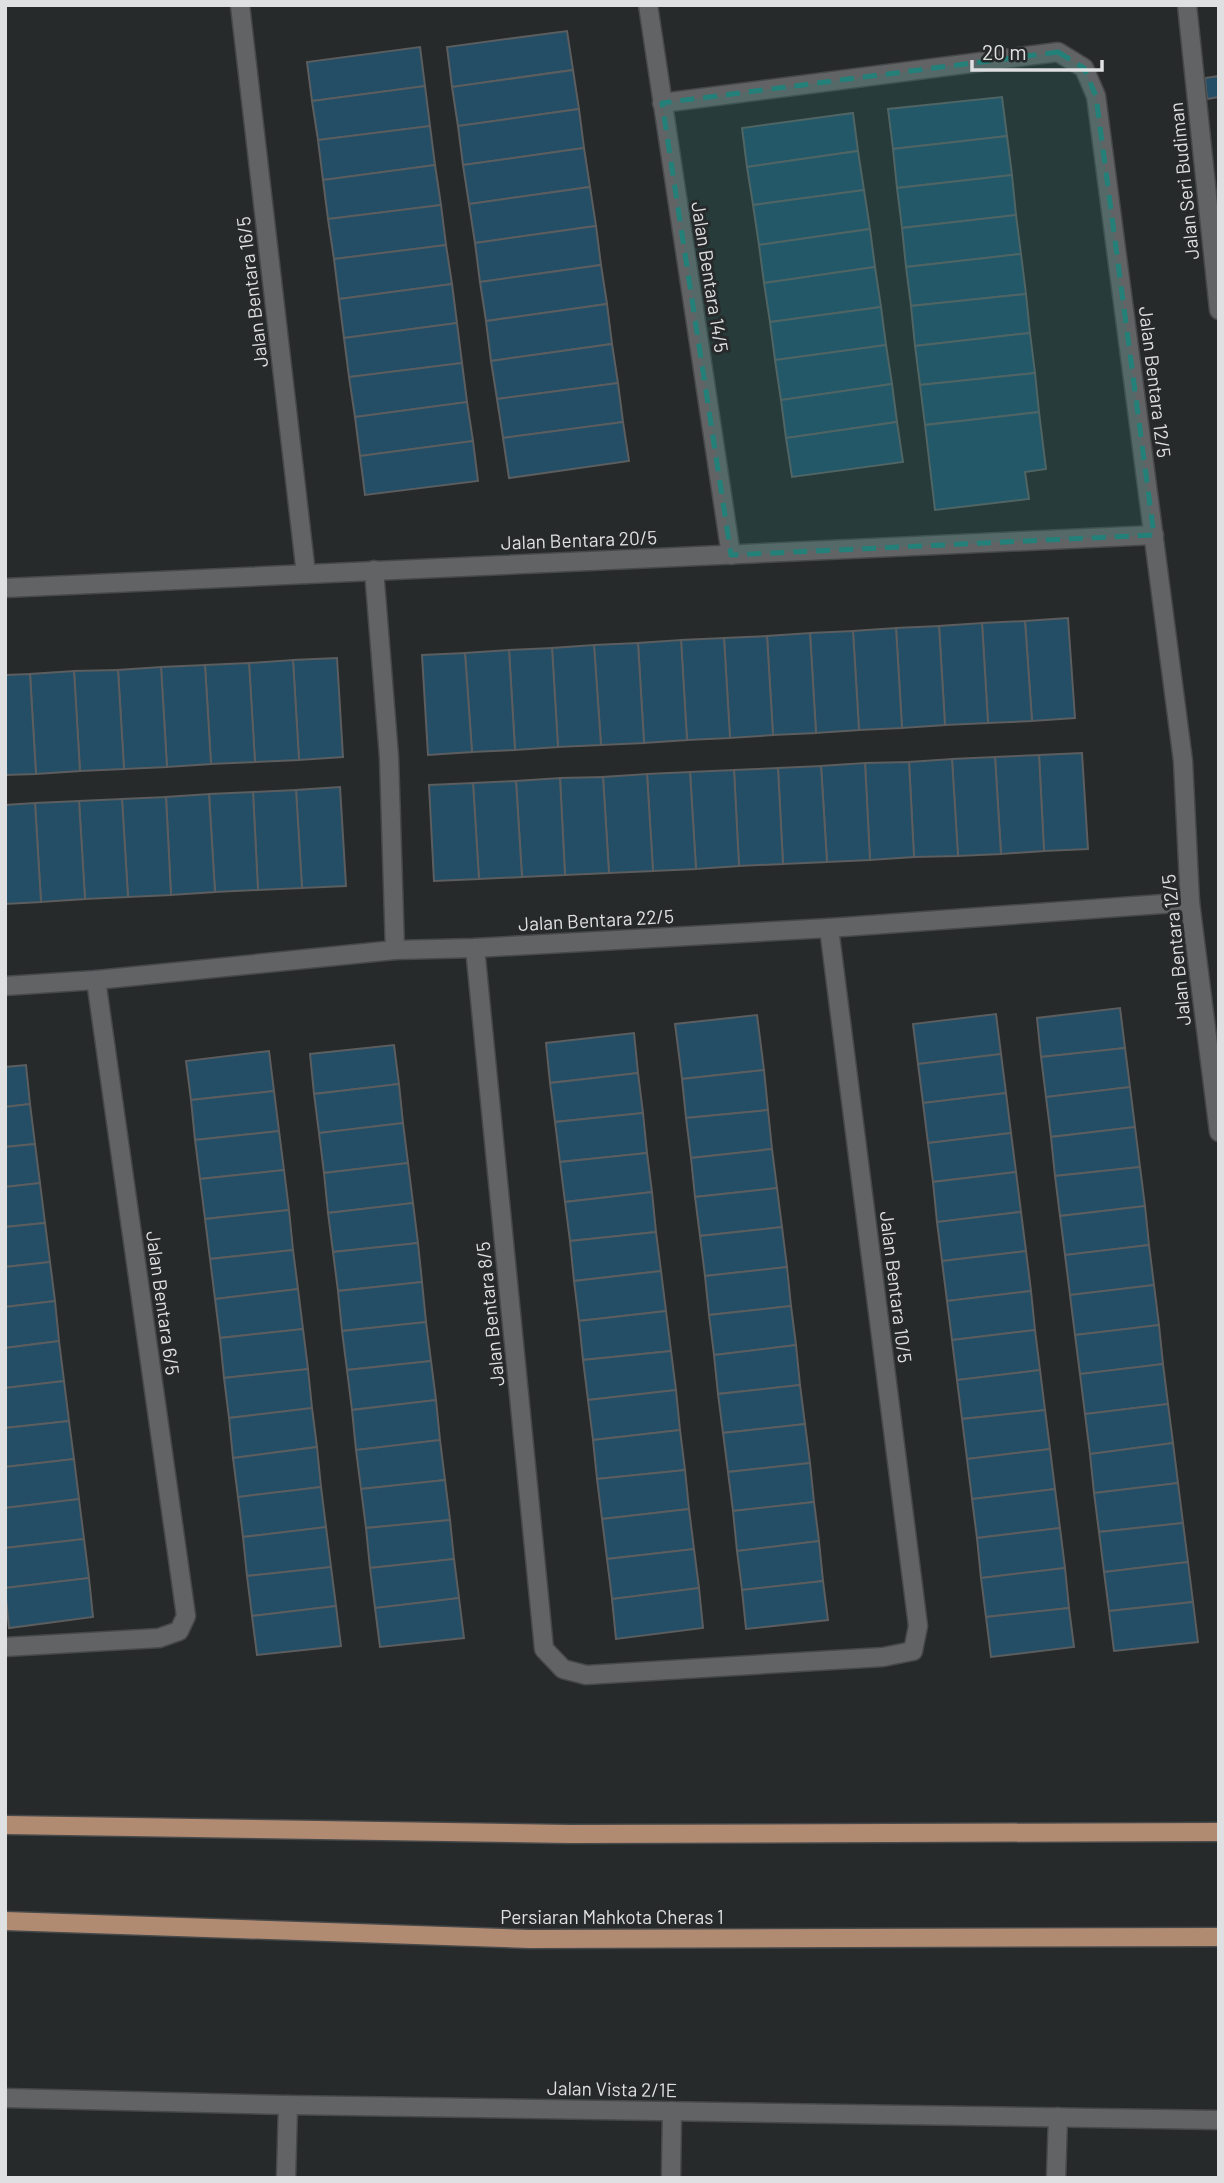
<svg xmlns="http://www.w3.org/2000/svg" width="1224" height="2183" font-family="Barlow,sans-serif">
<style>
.building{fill:#234e65;stroke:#5b5d5f;stroke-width:2}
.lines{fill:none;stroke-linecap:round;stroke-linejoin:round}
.minor-casing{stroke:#464849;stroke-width:21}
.major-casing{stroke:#464849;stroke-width:21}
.minor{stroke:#616365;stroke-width:18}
.major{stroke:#b18a72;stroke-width:18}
.marked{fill:#24817a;fill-opacity:0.2;stroke:#24817a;stroke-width:5;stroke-dasharray:14 9;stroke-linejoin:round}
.labels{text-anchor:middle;stroke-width:6;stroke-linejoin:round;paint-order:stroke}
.street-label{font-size:19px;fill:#dee0e1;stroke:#272a2b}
</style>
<rect width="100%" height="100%" fill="#272a2b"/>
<g class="building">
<path d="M567,31L573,70L452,87L447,47Z"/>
<path d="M420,47L425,86L312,101L307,62Z"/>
<path d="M573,70L579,109L458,126L452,87Z"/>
<path d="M1219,76V97L1207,99L1205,78Z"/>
<path d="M425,86L430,126L318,140L312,101Z"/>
<path d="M1002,97L1007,136L893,149L888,109Z"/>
<path d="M579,109L584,148L463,165L458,126Z"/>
<path d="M853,113L858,151L747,167L742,128Z"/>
<path d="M430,126L435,165L323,180L318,140Z"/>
<path d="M1007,136L1012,175L897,188L893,149Z"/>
<path d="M584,148L590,187L469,204L463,165Z"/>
<path d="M858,151L864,190L753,205L747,167Z"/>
<path d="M435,165L441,205L328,219L323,180Z"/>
<path d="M1012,175L1016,215L902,228L897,188Z"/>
<path d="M590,187L596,226L475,243L469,204Z"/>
<path d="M864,190L870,229L759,245L753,205Z"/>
<path d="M441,205L446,245L334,259L328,219Z"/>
<path d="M1016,215L1021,254L906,267L902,228Z"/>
<path d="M596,226L601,265L480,282L475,243Z"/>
<path d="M870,229L875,267L764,283L759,245Z"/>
<path d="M446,245L452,284L339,299L334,259Z"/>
<path d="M1021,254L1026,294L911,306L906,267Z"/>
<path d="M601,265L607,304L486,321L480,282Z"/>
<path d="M875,267L881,307L770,322L764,283Z"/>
<path d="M452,284L457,323L344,338L339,299Z"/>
<path d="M1026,294L1030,333L915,346L911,306Z"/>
<path d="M607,304L612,344L491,361L486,321Z"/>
<path d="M881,307L886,345L775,360L770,322Z"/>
<path d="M457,323L462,363L349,377L344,338Z"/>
<path d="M1030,333L1035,373L920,385L915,346Z"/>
<path d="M612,344L618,383L497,399L491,361Z"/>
<path d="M886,345L892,384L781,400L775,360Z"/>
<path d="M462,363L467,402L355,417L349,377Z"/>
<path d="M1035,373L1039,412L925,425L920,385Z"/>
<path d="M618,383L623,422L503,438L497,399Z"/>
<path d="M892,384L897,422L786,438L781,400Z"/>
<path d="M467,402L473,441L360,456L355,417Z"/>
<path d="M1039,412L1046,469L1025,472L1029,499L935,510L925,425Z"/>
<path d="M623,422L629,461L509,478L503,438Z"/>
<path d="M897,422L903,462L792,477L786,438Z"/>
<path d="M473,441L478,481L365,495L360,456Z"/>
<path d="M1068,618L1075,718L1032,721L1025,621Z"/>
<path d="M1025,621L1032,721L988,723L982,623Z"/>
<path d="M982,623L988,723L945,725L939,626Z"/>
<path d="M939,626L945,725L902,728L896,628Z"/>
<path d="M896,628L902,728L859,730L853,631Z"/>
<path d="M853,631L859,730L816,733L810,633Z"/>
<path d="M810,633L816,733L773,735L767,636Z"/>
<path d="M767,636L773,735L730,738L724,638Z"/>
<path d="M724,638L730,738L687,740L681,640Z"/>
<path d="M681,640L687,740L644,743L638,643Z"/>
<path d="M638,643L644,743L601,745L594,645Z"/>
<path d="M594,645L601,745L558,747L552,648Z"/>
<path d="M552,648L558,747L515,750L509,650Z"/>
<path d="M509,650L515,750L472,752L465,653Z"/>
<path d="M465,653L472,752L428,755L422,655Z"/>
<path d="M337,658L343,757L299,760L293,660Z"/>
<path d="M293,660L299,760L255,762L249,663Z"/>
<path d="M249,663L255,762L211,764L205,665Z"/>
<path d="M205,665L211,764L167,767L161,667Z"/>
<path d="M161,667L167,767L124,769L118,670Z"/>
<path d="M118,670L124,769L80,771L74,671Z"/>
<path d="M74,671L80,771L36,774L30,674Z"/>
<path d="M30,674L36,774L5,775V675Z"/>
<path d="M1082,753L1088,849L1044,851L1039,755Z"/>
<path d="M1039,755L1044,851L1001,854L995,757Z"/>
<path d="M995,757L1001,854L958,856L952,759Z"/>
<path d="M952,759L958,856L914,857L909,762Z"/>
<path d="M909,762L914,857L870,860L865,763Z"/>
<path d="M865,763L870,860L827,862L821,766Z"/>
<path d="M821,766L827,862L783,864L778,768Z"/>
<path d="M778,768L783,864L739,866L734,770Z"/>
<path d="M734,770L739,866L696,869L690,772Z"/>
<path d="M690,772L696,869L653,871L647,774Z"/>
<path d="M647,774L653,871L609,873L603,777Z"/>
<path d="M603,777L609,873L565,875L560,778Z"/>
<path d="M560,778L565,875L522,877L516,781Z"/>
<path d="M516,781L522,877L479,879L473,783Z"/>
<path d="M473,783L479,879L434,881L429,785Z"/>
<path d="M340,787L346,886L302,888L296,790Z"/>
<path d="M296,790L302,888L258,890L253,792Z"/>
<path d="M253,792L258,890L215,892L209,794Z"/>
<path d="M209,794L215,892L171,895L166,797Z"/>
<path d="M166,797L171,895L128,897L122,799Z"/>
<path d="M122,799L128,897L85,899L79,801Z"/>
<path d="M79,801L85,899L41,902L35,803Z"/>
<path d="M35,803L41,902L5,904V805Z"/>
<path d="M1120,1008L1125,1048L1041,1057L1037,1018Z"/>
<path d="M996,1014L1001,1054L918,1064L913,1024Z"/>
<path d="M757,1015L764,1070L682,1079L675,1024Z"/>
<path d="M634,1033L638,1073L550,1083L546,1043Z"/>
<path d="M394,1045L399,1084L314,1094L310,1054Z"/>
<path d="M1125,1048L1130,1087L1046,1097L1041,1057Z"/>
<path d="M269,1051L274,1091L191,1100L186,1061Z"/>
<path d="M1001,1054L1006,1093L923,1103L918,1064Z"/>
<path d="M26,1065L30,1104L5,1107V1067Z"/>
<path d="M764,1070L768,1110L686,1118L682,1079Z"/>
<path d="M638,1073L643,1113L555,1122L550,1083Z"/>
<path d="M399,1084L403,1123L319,1133L314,1094Z"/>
<path d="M1130,1087L1135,1127L1051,1137L1046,1097Z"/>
<path d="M274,1091L279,1131L195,1140L191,1100Z"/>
<path d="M1006,1093L1011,1133L928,1143L923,1103Z"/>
<path d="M30,1104L35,1144L5,1147V1107Z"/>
<path d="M768,1110L772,1149L691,1158L686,1118Z"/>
<path d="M643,1113L647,1153L560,1162L555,1122Z"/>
<path d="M403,1123L408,1163L324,1173L319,1133Z"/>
<path d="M1135,1127L1140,1167L1055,1176L1051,1137Z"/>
<path d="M279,1131L284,1170L200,1179L195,1140Z"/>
<path d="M1011,1133L1016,1172L933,1182L928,1143Z"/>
<path d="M35,1144L40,1183L5,1187V1147Z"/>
<path d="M772,1149L777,1188L695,1197L691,1158Z"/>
<path d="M647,1153L652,1192L565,1202L560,1162Z"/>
<path d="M408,1163L413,1203L328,1213L324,1173Z"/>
<path d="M1140,1167L1145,1206L1060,1216L1055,1176Z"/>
<path d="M284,1170L289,1210L205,1219L200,1179Z"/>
<path d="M1016,1172L1021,1212L937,1222L933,1182Z"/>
<path d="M40,1183L45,1223L5,1227V1187Z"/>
<path d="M777,1188L782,1227L700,1236L695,1197Z"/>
<path d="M652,1192L656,1232L570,1241L565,1202Z"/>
<path d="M413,1203L418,1243L333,1252L328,1213Z"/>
<path d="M1145,1206L1149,1245L1065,1255L1060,1216Z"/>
<path d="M289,1210L293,1250L210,1259L205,1219Z"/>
<path d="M1021,1212L1026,1251L942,1261L937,1222Z"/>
<path d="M45,1223L50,1262L5,1267V1227Z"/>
<path d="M782,1227L787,1267L705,1276L700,1236Z"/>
<path d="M656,1232L661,1271L574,1281L570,1241Z"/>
<path d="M418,1243L422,1282L338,1291L333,1252Z"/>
<path d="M1149,1245L1154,1285L1070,1295L1065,1255Z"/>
<path d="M293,1250L298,1289L215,1299L210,1259Z"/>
<path d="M1026,1251L1031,1291L947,1301L942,1261Z"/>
<path d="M50,1262L55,1301L5,1307V1267Z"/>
<path d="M787,1267L791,1306L709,1315L705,1276Z"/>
<path d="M661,1271L666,1311L579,1321L574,1281Z"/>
<path d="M422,1282L426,1322L342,1331L338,1291Z"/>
<path d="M1154,1285L1159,1325L1075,1335L1070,1295Z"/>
<path d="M298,1289L303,1329L220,1338L215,1299Z"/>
<path d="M1031,1291L1035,1330L952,1340L947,1301Z"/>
<path d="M55,1301L59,1341L5,1348V1307Z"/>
<path d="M791,1306L796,1345L714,1355L709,1315Z"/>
<path d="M666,1311L671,1351L583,1360L579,1321Z"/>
<path d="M426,1322L431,1361L347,1370L342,1331Z"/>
<path d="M1159,1325L1163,1364L1080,1374L1075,1335Z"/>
<path d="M303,1329L308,1369L224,1378L220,1338Z"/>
<path d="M1035,1330L1040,1370L957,1380L952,1340Z"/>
<path d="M59,1341L64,1381L5,1388V1348Z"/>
<path d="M796,1345L800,1385L718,1394L714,1355Z"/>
<path d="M671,1351L676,1390L588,1400L583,1360Z"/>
<path d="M431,1361L436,1400L352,1410L347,1370Z"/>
<path d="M1163,1364L1168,1404L1085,1414L1080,1374Z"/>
<path d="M308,1369L312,1408L229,1418L224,1378Z"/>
<path d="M1040,1370L1045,1410L962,1419L957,1380Z"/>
<path d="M64,1381L69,1421L5,1428V1388Z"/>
<path d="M800,1385L805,1424L723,1433L718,1394Z"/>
<path d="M676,1390L680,1430L593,1440L588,1400Z"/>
<path d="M436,1400L440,1440L356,1450L352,1410Z"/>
<path d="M1168,1404L1173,1443L1090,1454L1085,1414Z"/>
<path d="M312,1408L317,1447L233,1458L229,1418Z"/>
<path d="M1045,1410L1050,1449L967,1459L962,1419Z"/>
<path d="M69,1421L74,1459L5,1467V1428Z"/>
<path d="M805,1424L810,1463L728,1472L723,1433Z"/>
<path d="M680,1430L685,1470L597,1479L593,1440Z"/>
<path d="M440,1440L445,1480L361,1489L356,1450Z"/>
<path d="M1173,1443L1178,1483L1094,1493L1090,1454Z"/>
<path d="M317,1447L321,1487L238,1497L233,1458Z"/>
<path d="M1050,1449L1055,1489L972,1499L967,1459Z"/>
<path d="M74,1459L79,1499L5,1508V1467Z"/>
<path d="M810,1463L814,1502L733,1511L728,1472Z"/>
<path d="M685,1470L689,1509L602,1519L597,1479Z"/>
<path d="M445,1480L450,1520L366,1528L361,1489Z"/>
<path d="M1178,1483L1183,1523L1099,1532L1094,1493Z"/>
<path d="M321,1487L326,1527L243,1537L238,1497Z"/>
<path d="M1055,1489L1060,1528L977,1538L972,1499Z"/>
<path d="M79,1499L84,1539L5,1548V1508Z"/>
<path d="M814,1502L819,1541L737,1551L733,1511Z"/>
<path d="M689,1509L694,1549L607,1559L602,1519Z"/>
<path d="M450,1520L454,1559L370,1568L366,1528Z"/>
<path d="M1183,1523L1188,1562L1104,1572L1099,1532Z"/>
<path d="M326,1527L331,1567L247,1576L243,1537Z"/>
<path d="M1060,1528L1065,1568L981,1578L977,1538Z"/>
<path d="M84,1539L89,1578L5,1588V1548Z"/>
<path d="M819,1541L823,1581L742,1590L737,1551Z"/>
<path d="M694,1549L699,1588L612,1599L607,1559Z"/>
<path d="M454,1559L459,1598L375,1608L370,1568Z"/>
<path d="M1188,1562L1193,1602L1109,1611L1104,1572Z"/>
<path d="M331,1567L336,1606L252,1616L247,1576Z"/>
<path d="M1065,1568L1069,1608L986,1617L981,1578Z"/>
<path d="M89,1578L93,1617L9,1628L5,1588Z"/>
<path d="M823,1581L828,1620L746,1629L742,1590Z"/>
<path d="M699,1588L703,1628L616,1639L612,1599Z"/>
<path d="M459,1598L464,1638L380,1647L375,1608Z"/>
<path d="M1193,1602L1198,1642L1114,1651L1109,1611Z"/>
<path d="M336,1606L341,1646L257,1655L252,1616Z"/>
<path d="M1069,1608L1074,1647L991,1657L986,1617Z"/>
</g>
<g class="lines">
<defs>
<g id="minor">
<path d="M240,5L306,574"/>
<path d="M648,5L731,555"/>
<path d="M1187,5L1219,310"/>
<path d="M662,103L1058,52L1084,68L1096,96L1183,761L1190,902L1219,1132"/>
<path d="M374,570L389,757L395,950"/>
<path d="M5,588L1154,535"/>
<path d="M475,948L544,1649L563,1669L586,1675L883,1657L913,1651L918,1626L829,928"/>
<path d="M5,986L96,980L395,950L475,948L829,928L1190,902"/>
<path d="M5,1647L159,1638L179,1631L186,1616L96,980"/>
<path d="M5,2098L288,2105L1219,2120"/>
<path d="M286,2178L288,2105"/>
<path d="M671,2178L672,2111"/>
<path d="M1056,2178L1058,2117"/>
</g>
<g id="major">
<path d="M5,1825L570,1834L1219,1832"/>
<path d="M5,1921L529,1939L1219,1937"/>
</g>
</defs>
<use href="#minor" class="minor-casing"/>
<use href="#major" class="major-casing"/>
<use href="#minor" class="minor"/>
<use href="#major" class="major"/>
</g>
<path class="marked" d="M1058,52L1084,68L1096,96L1154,535L731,555L662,103Z"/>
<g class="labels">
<g class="street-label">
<text transform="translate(1184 181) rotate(-96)" y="7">Jalan Seri Budiman</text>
<text transform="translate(710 277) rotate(81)" y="7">Jalan Bentara 14/5</text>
<text transform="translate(252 292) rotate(-97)" y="7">Jalan Bentara 16/5</text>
<text transform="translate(1155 382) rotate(83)" y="7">Jalan Bentara 12/5</text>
<text transform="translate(579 540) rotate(-2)" y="7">Jalan Bentara 20/5</text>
<text transform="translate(596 920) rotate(-3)" y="7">Jalan Bentara 22/5</text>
<text transform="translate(1176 950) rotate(-96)" y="7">Jalan Bentara 12/5</text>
<text transform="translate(896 1287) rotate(83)" y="7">Jalan Bentara 10/5</text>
<text transform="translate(163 1303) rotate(82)" y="7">Jalan Bentara 6/5</text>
<text transform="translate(490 1314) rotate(-96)" y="7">Jalan Bentara 8/5</text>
<text x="612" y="1924">Persiaran Mahkota Cheras 1</text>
<text transform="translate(612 2089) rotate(1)" y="7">Jalan Vista 2/1E</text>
</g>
</g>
<rect width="1224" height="2183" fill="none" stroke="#dee0e1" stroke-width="14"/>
<path d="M972 60v10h130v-10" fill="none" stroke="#dee0e1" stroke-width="3.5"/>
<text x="982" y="60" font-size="21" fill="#dee0e1" stroke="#272a2b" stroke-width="5" paint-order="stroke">20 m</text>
</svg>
